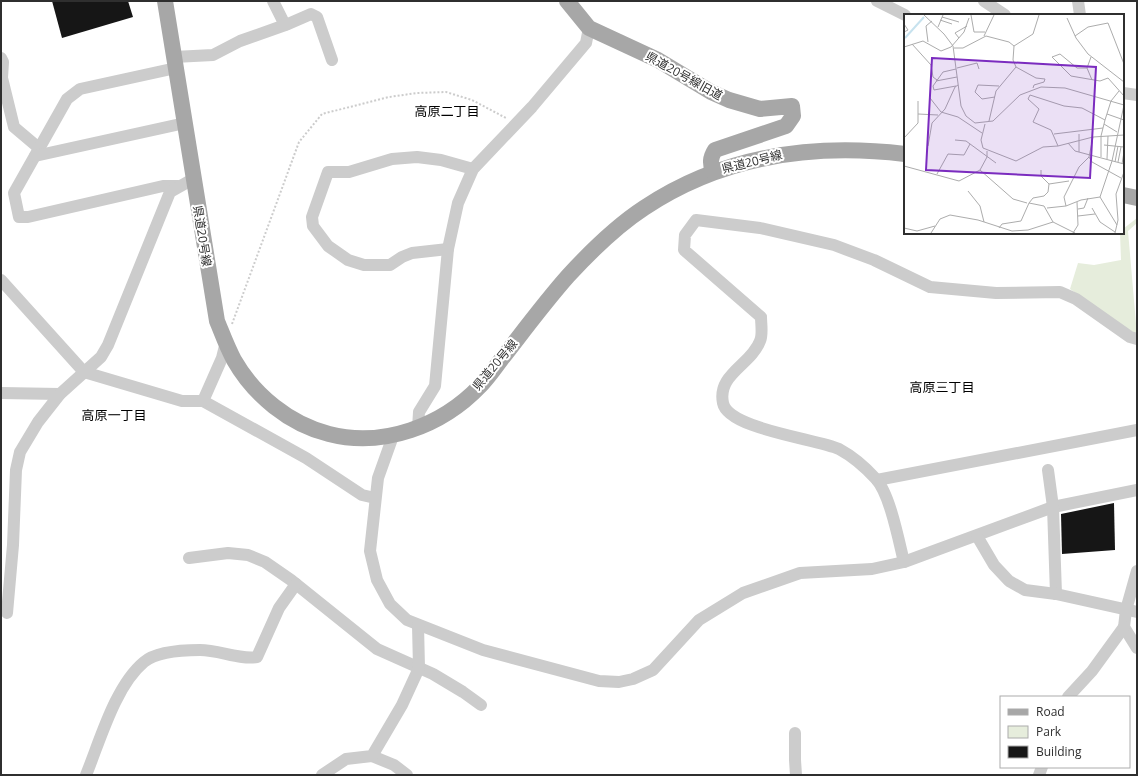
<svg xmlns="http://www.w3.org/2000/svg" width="1138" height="776" font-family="'Open Sans','Noto Sans JP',sans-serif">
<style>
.green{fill:#e6eddc}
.building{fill:#161616}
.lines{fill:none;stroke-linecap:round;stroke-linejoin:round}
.path{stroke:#ccc;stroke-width:2;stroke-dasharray:2 2;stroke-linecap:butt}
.minor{stroke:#ccc;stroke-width:12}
.major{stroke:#a7a7a7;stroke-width:16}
.labels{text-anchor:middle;stroke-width:4;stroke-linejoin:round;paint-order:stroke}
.street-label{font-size:12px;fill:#2f2f2f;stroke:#fff}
.neighbourhood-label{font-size:13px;fill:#000;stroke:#fff}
.inset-river{fill:none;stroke:#c7e2ee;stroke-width:2}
.inset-road{fill:none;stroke:#acacac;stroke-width:1}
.view{fill:#7b2cbf;fill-opacity:0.15;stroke:#7b2cbf;stroke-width:2}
.inset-edge{fill:none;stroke:#2f2f2f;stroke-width:2}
</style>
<rect width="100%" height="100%" fill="#fff"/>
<path class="green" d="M1137,218V223L1128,231L1137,335L1070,289L1078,263L1094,265L1121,260L1120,233H1123V229Z"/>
<g class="building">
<path d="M52,1H128L133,17L62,38Z"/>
<path d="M1114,503L1115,550L1062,554L1061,514Z"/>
</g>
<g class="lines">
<path class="path" d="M232,324L299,142L322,114L389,97L417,93L446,92L472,100L506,118"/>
<g class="minor">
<path d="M273,1L285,25"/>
<path d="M877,1L905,15"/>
<path d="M984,1L1005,15"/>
<path d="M1078,1L1080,15"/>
<path d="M174,57L213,55L240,41L288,24L311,14L317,17L332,60"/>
<path d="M1,58L3,62L2,78L14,127L40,149"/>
<path d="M176,68L80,89L67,99L14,193L19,217H28L163,186H178"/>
<path d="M1123,93L1137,95"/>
<path d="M35,156L185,123"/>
<path d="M448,249L412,253L402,257L390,265H364L348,260L328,246L313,226L312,217L328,172H349L392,159L417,157L441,160L473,169"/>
<path d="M1,280L84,372L182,401H203L306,458L362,495L375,498"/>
<path d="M1,393L60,394"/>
<path d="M203,401L222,358L226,342"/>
<path d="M418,428L419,412L435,386L448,249L458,203L473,169L532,107L586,43L589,28"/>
<path d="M393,436L378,478L370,551L377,580L390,604L407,620L483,650L599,681L619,682L633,679L653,670L699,620L743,593L800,573L872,569L904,562L1053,507L1137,490"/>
<path d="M1048,470L1053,507L1056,594"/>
<path d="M877,480L1137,430"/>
<path d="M977,536L994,565L1009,581L1025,590L1056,594L1137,612"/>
<path d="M189,558L228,553L248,555L265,562L291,580L377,649L433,674L463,692L481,705"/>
<path d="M904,562C899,542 890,494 876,479C866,468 852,456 839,449C817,439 728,429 723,403C717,374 751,365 760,341C763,335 761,324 761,317L684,250L685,235L696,220L760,228L834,245L874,260L930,287L996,293L1060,292L1076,299L1130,337L1137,339"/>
<path d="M1137,571L1126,610L1124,627L1137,648"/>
<path d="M7,613L13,545L16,470L20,452L38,422L60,394L101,357L108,345L170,192L193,179"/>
<path d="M1068,697L1092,671L1124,627"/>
<path d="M795,733V760L796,775"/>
<path d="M372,756L394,765L407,775"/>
<path d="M86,775C100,741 115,686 144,662C157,651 183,650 200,650C219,650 240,660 257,657L279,608L296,584"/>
<path d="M322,775L346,759L372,756L402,705L419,668L418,625"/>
<path d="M1039,775L1042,767"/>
</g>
<g class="major">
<path d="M165,1L217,321C222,333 227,347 234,360C254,395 289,424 329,434C383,448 442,426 480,386C489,377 496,366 504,356C525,329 545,302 568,276C591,251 615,227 644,208C722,156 813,143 905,154"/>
<path d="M567,1L589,28L658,60L711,92L729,100L760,109L792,106L793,116L786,126L715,150C710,158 710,163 713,172"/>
<path d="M1123,195L1137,198"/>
</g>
</g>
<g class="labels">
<g class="street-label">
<text transform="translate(684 76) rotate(29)" y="4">県道20号線旧道</text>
<text transform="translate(752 162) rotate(-14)" y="4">県道20号線</text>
<text transform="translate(202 236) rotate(81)" y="4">県道20号線</text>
<text transform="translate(495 365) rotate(-50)" y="4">県道20号線</text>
</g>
<g class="neighbourhood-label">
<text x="447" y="116">高原二丁目</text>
<text x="942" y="392">高原三丁目</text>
<text x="114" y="420">高原一丁目</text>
</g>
</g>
<g transform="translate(904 14)">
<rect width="220" height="220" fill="#fff"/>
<path class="inset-river" d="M1,24L20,3"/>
<path class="inset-road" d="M20,1L40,20L49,32L57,92L62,102L71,109L89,107L116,81L137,73L161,74L220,91M67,1L70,18H81M38,3L55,8M163,4L172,24L184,40L220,68M36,6L48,10M0,10L4,16L0,18V24M34,13L39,1M80,22L90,1M171,22L184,13L204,9L220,50M55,24L51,19L63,12M24,28L22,12L28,7M8,30L27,51L29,63L33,66M110,32L129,20L135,1M0,33L19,27L37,37L47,33L60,18L65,4M50,34H59L82,22L105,28L110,32L109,46L112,53L132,64L141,65L140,68L130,71L129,74M187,43L183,54L188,66M53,54L73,49L75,55M183,54H173L156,40L148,43L167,62L196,67L204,64M204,64L220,82M32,67L53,63M52,72L30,76L29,72L39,58L52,55M91,83L78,85L71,78L74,71L95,72M26,84L37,98L54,103L78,119M14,100L34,101M203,100L220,106M85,107L92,77L112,53M81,110L77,126L79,134L112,147L139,133L154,132L189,123L220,121M200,110L213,118M150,120L199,114M175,120V138M189,123L185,143L188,148L217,164M0,124L14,109V87M51,126L62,127L92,149M164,129L171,137L220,150M200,131L220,133M24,132L28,109L41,95L51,73L54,71M154,132L147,116L129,108L135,95L124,85L126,81L160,92L178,94L201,106M197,143V122L201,106L207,87L215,77M203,145L204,122M211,148L214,132M214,148L217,133M218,150L220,138M0,152L55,167L76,156L83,143V137M76,156L109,185L123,189M137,156V162L145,170M33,160L44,140L60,141L66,130M64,177L76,192L80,208M125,189L129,184L140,182L144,178L145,170L165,167M162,192L160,183L175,153L185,143M143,194L162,192L177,186L196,183M188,194L196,208L211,218M174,195L180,194L184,184M174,202L191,200M213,211L196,183L208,147L220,91M0,214L13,217L31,212M95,214L98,210L117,207L125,189L140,192L149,208M27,219L36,205L46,201L74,206L108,217L124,216L149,208L171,219M169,219L174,211L173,188M211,219L214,206L212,180L220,158"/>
<path class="view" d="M28,44L192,53L186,164L22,156Z"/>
<rect width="220" height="220" class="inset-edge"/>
</g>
<rect width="1138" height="776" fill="none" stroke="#2f2f2f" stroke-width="4"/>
<rect x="1000" y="696" width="130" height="72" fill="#ffffff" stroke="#acacac"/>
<rect x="1008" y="709" width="20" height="6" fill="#a7a7a7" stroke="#acacac"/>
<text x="1036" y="716" font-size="12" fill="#2f2f2f">Road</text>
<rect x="1008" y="726" width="20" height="12" fill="#e6eddc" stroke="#acacac"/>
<text x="1036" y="736" font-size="12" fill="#2f2f2f">Park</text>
<rect x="1008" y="746" width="20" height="12" fill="#161616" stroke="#acacac"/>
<text x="1036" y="756" font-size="12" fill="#2f2f2f">Building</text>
</svg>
